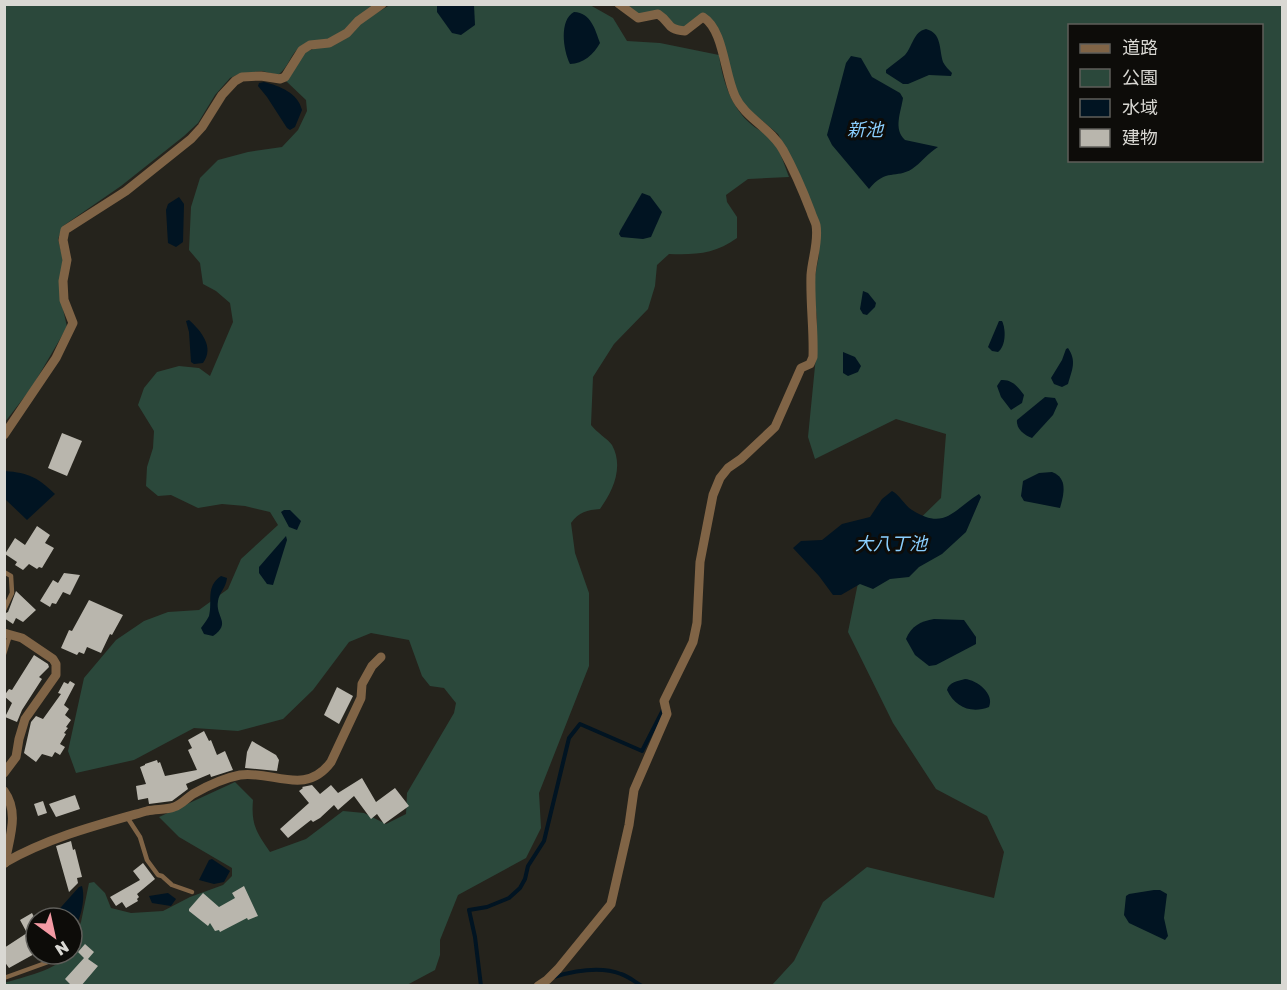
<svg xmlns="http://www.w3.org/2000/svg" width="1287" height="990" font-family="'Golos Text','Noto Sans JP',sans-serif">
<style>
.green{fill:#2b483b;fill-rule:evenodd}
.water{fill:#011422}
.lines{fill:none;stroke-linecap:round;stroke-linejoin:round}
.stream{stroke:#011422;stroke-width:4}
.building{fill:#b9b6ad}
.lane{stroke:#806446;stroke-width:4.5}
.street{stroke:#806446;stroke-width:9}
.labels{text-anchor:middle;stroke-width:6;stroke-linejoin:round;paint-order:stroke}
.water-label{font-size:18px;font-style:italic;fill:#8acefd;stroke:#0d0c09}
</style>
<rect width="100%" height="100%" fill="#25231c"/>
<g class="green">
<path d="M5,5H376C358,15 350,29 332,39C323,44 315,37 301,46C290,54 289,67 278,75L262,71L239,74L230,78L215,95L198,123L184,136L121,186L63,226L58,239L63,259L61,300L67,327L32,387L5,422Z"/>
<path d="M390,5H590L613,18L627,41L660,43L719,55C722,80 732,109 752,125C758,130 766,133 771,139C780,149 784,164 789,177L748,179L726,195L727,202L737,217V238C715,254 695,255 669,254L657,265L655,286L648,309L614,344L593,377L591,425C596,432 608,439 612,445C624,467 613,491 600,509C587,510 579,512 571,523L575,553L589,593V666L539,793L541,828L526,858L458,895L440,940V955L435,970L407,985L5,986L4,983C20,978 61,969 67,954H72V943L81,922L89,883L94,882L105,893L111,908L131,913L163,911L190,897L223,885L232,876V868L179,837L159,817L235,782L253,800C251,824 256,832 270,852L306,839L343,811L364,813L386,824L406,814L407,793L454,713L456,703L444,688L430,686L422,676L409,640L371,633L349,642L313,690L283,719L238,731L194,728L134,760L76,773L68,751L84,678L116,640L144,621L168,612L199,610L228,589L241,559L278,525L270,512L245,506L222,504L198,508L171,495L158,496L146,486L147,467L153,448L154,431L138,405L144,388L157,372L179,366L199,368L210,376L233,322L230,303L216,291L203,284L200,263L189,250L191,207L200,178L218,160L248,152L282,147L298,130L307,111L306,100L286,81L305,52L319,47Z"/>
<path d="M623,5H1282V985H772L794,961L823,902L867,867L994,898L1004,852L987,816L936,789L893,723L848,632L859,578L941,498L946,434L896,419L815,459L808,437L816,356L817,318L813,287L819,255V231L791,158L778,134L746,107L737,96L715,26L710,18L702,14L682,30L664,16L639,15ZM1070,26H1262V160H1070Z"/>
</g>
<g class="water">
<path d="M437,5H474L475,25L461,35L452,33L437,12Z"/>
<path d="M574,12C591,13 595,29 600,43C594,54 583,64 570,64C563,50 559,20 574,12Z"/>
<path d="M926,29C942,33 939,49 943,62C945,66 949,70 952,73L951,76L929,75L908,84H903L886,73V70C892,65 899,60 905,55C913,46 913,32 926,29Z"/>
<path d="M851,56L861,58L872,77L900,93L903,98C901,112 893,129 905,140L938,147C928,153 921,163 912,169C896,179 886,168 869,189L832,145L827,135L846,63Z"/>
<path d="M264,82C280,86 298,93 302,110L295,127L290,130L287,128L267,97L258,86L259,83Z"/>
<path d="M642,193L650,196L662,212L651,237L643,239L621,237L619,234L620,231Z"/>
<path d="M179,197L184,204L183,242L176,247L168,243L166,210L168,204Z"/>
<path d="M863,291L868,293L876,303L875,307L867,315L863,314L860,309Z"/>
<path d="M189,320C201,331 215,347 203,363L194,364L191,362L189,332L186,321Z"/>
<path d="M999,321H1002C1006,329 1006,346 998,352L992,351L988,347Z"/>
<path d="M1068,348C1077,361 1072,370 1068,384L1062,387L1054,384L1051,378L1062,360L1066,349Z"/>
<path d="M843,352L855,357L861,366L858,372L848,376L843,373Z"/>
<path d="M1001,380C1012,379 1018,387 1024,395L1022,403L1011,410L1001,397L997,386Z"/>
<path d="M1045,397L1055,398L1058,404L1053,415L1032,438C1024,435 1016,429 1017,420Z"/>
<path d="M5,471C29,473 37,477 55,494L27,520L5,499Z"/>
<path d="M1052,472C1068,478 1064,494 1060,508L1024,501L1021,496L1023,481L1039,473Z"/>
<path d="M892,491C900,495 904,505 912,510C945,531 953,510 979,494L981,497L966,532L942,554L919,567L909,577L890,579L873,589L860,584L841,595H833L819,576L793,548L801,541L822,540L842,524L870,517L882,499Z"/>
<path d="M284,510H290L301,521L297,530L289,527L281,512Z"/>
<path d="M286,536L287,540L273,585L267,584L259,573V567Z"/>
<path d="M221,576L227,578C226,588 219,593 218,601C215,617 232,623 213,636L204,634L201,628C203,625 207,620 209,616C213,601 205,587 221,576Z"/>
<path d="M934,619L964,620L976,637V644L936,665L929,666L915,655L906,639C911,626 921,621 934,619Z"/>
<path d="M965,679C977,680 995,694 989,707C971,714 955,707 947,690C949,682 958,681 965,679Z"/>
<path d="M212,859L230,871L224,882L214,884L199,880L209,860Z"/>
<path d="M82,886C86,900 80,922 72,932V918H53L54,915L79,887Z"/>
<path d="M1154,890H1160L1167,894L1164,918L1168,936L1165,940L1129,923L1124,915L1126,896L1129,894Z"/>
<path d="M168,893L176,899L171,906L152,903L149,896Z"/>
</g>
<g class="lines">
<g class="stream">
<path d="M554,977C574,971 600,966 621,974C628,976 635,982 642,986"/>
<path d="M481,986L475,937L469,910L487,907L509,898L520,888L525,879L528,866L544,841L569,738L580,724L642,751L664,708"/>
</g>
</g>
<g class="building">
<path d="M62,433L82,441L67,476L48,468Z"/>
<path d="M37,526L50,535L45,543L54,548L42,568L39,567L37,569L29,564L23,570L15,565L17,562L5,554L15,538L25,545Z"/>
<path d="M64,573L80,575L70,595L63,592L56,604L52,603L50,607L40,601L53,580L58,583Z"/>
<path d="M16,591L36,610L23,622L16,618L13,624L4,618V614L8,612Z"/>
<path d="M89,600L123,615L112,635L110,634L101,653L87,647L84,654L79,652L77,655L61,648L69,630L72,631Z"/>
<path d="M34,655L48,664L49,667L39,677L42,679L22,710L17,722L5,717L12,703L4,696L9,689L12,690Z"/>
<path d="M70,681L75,684L64,705L69,709L65,715L71,720L66,727L68,728L64,733L66,734L60,744L65,747L60,755L55,752L52,757L42,754L36,762L24,753L31,722L36,716L43,719L61,694L58,693L64,682L68,684Z"/>
<path d="M337,687L353,696L339,724L324,715Z"/>
<path d="M204,731L209,741L211,740L217,755L225,751L233,770L211,777L210,774L186,784L188,789L172,801L149,804L148,798L138,800L136,786L146,784L140,767L145,765V764L157,760L158,763L160,762L165,776L197,770L188,750L192,748L188,740Z"/>
<path d="M252,741L276,755L279,760L277,771L245,768L247,752Z"/>
<path d="M362,778L376,802L395,788L409,806L384,824L377,814L371,819L354,796L338,810L334,805L320,818L313,822L311,820L288,838L280,829L309,803L299,791L303,788L302,787L312,785L320,794L331,785L338,793Z"/>
<path d="M75,795L80,809L56,817L49,804Z"/>
<path d="M43,801L47,813L38,816L34,804Z"/>
<path d="M71,841L73,850L75,849L82,877L77,878L78,883L69,892L56,846Z"/>
<path d="M143,863L155,879L137,894L139,897L137,899L138,901L126,908L122,902L116,906L110,897L140,880L133,871Z"/>
<path d="M244,886L258,916L248,920L247,918L220,932L219,930L215,931L210,923L208,926L189,911V909L203,893L219,907L235,898L232,893Z"/>
<path d="M32,913L36,921V953L9,968L4,961V948L27,933L20,920Z"/>
<path d="M85,944L94,952L88,959L98,966L81,986H72L65,979L84,958L78,952Z"/>
</g>
<g class="lines">
<g class="lane">
<path d="M4,572L11,576L12,593L4,610"/>
<path d="M4,654L10,635"/>
<path d="M127,817L140,837L147,860L158,875L162,876L172,885L192,892"/>
<path d="M4,978L62,957"/>
</g>
<g class="street">
<path d="M4,435L56,358L73,323L64,300L63,281L67,260L63,240L65,230L126,191L191,139L202,127L222,95L235,81L242,77L261,76L280,79L285,77L302,50L310,45L329,43L347,33L358,21L382,4"/>
<path d="M4,633L22,638L53,659L56,664V675L25,719L19,739L16,757L4,773"/>
<path d="M4,791C20,813 9,838 5,863"/>
<path d="M4,863C50,837 97,825 147,811C156,809 166,810 174,807C181,805 187,798 193,794C207,786 224,778 240,775C273,770 305,797 331,762L361,698L362,684L372,666L381,657"/>
<path d="M538,986L547,980L558,969L611,904L629,825L634,790L667,714L664,701L693,642L697,623L700,562L713,495L720,478L728,468L741,459L775,427L801,368L810,364L813,357C814,330 810,303 811,275C812,259 819,242 816,225C815,221 812,216 811,212C803,191 794,170 783,150C771,128 745,118 735,96C724,73 724,30 703,17L685,31C665,29 672,23 658,14L638,18L619,4"/>
</g>
</g>
<g class="labels">
<g class="water-label">
<text x="865" y="136">新池</text>
<text x="891" y="550">大八丁池</text>
</g>
</g>
<rect width="1287" height="990" fill="none" stroke="#d9d8d3" stroke-width="12"/>
<rect x="1068" y="24" width="195" height="138" fill="#0d0c09" stroke="#5f5e5a" stroke-width="1.5"/>
<rect x="1080" y="44" width="30" height="9" fill="#806446" stroke="#5f5e5a" stroke-width="1.5"/>
<text x="1122" y="54" font-size="18" fill="#d9d8d3">道路</text>
<rect x="1080" y="69" width="30" height="18" fill="#2b483b" stroke="#5f5e5a" stroke-width="1.5"/>
<text x="1122" y="84" font-size="18" fill="#d9d8d3">公園</text>
<rect x="1080" y="99" width="30" height="18" fill="#011422" stroke="#5f5e5a" stroke-width="1.5"/>
<text x="1122" y="114" font-size="18" fill="#d9d8d3">水域</text>
<rect x="1080" y="129" width="30" height="18" fill="#b9b6ad" stroke="#5f5e5a" stroke-width="1.5"/>
<text x="1122" y="144" font-size="18" fill="#d9d8d3">建物</text>
<g transform="translate(54 936) rotate(147)"><circle r="28" fill="#0d0c09" stroke="#5f5e5a" stroke-width="1.5"/>
<path d="M0-4.5L10 22L0 15L-10 22Z" fill="#f49aa4"/>
<text y="-9" font-size="16" font-weight="bold" text-anchor="middle" fill="#d9d8d3">N</text>
</g>
</svg>
